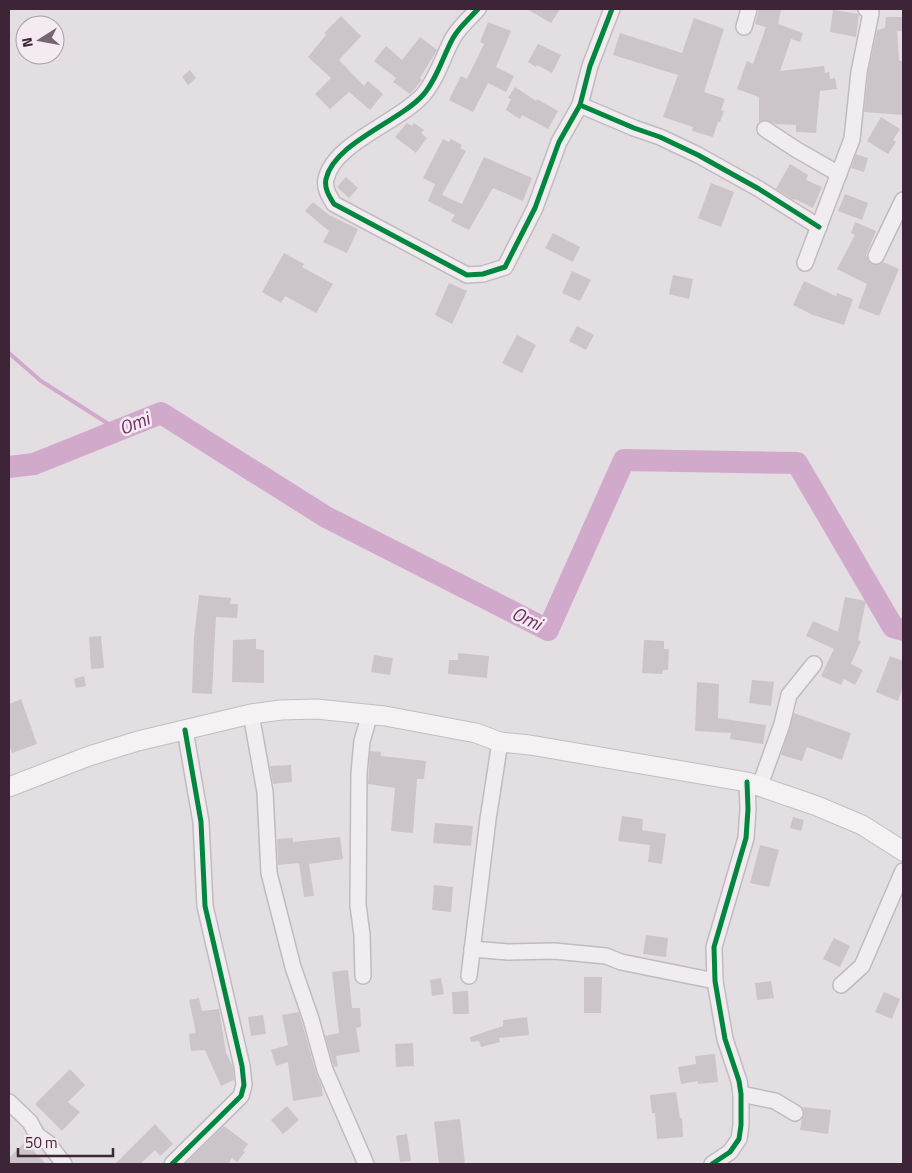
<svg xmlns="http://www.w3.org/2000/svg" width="912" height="1173" font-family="'Titillium Web',sans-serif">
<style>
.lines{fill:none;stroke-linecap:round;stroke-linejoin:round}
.stream{stroke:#d1aacb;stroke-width:4}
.river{stroke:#d1aacb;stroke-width:22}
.building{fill:#cbc5ca}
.minor-casing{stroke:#c1bbbf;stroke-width:18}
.major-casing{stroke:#c4bcc2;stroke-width:21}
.minor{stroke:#f0ecef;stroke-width:15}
.major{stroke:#f4f2f3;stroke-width:19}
.cycleway-casing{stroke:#f4eaf2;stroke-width:8}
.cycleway{stroke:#00873e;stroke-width:5}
.labels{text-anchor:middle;stroke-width:5;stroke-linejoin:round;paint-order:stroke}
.water-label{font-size:19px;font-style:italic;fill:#722d65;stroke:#f4eaf2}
</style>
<rect width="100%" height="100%" fill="#e3dee2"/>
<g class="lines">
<path class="stream" d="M9,353L41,381L118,430"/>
<path class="river" d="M9,467L34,464L161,413L326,517L548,630L624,460L797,463L893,627L903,630"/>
</g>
<g class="building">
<path d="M527,9H560L551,23Z"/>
<path d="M759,9L781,10L778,24L803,33L800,42L791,39L780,71L824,66L825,73L829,72L830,79L835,78L837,89L820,91L816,133L796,132V125L775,124L766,120L759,122V97L737,89L747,61L753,64L766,27L755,24Z"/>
<path d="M833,10L859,14L856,37L830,32Z"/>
<path d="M341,16L361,36L339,60L364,86L368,81L383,94L370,110L349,92L330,109L315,94L331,78L308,57L326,35L324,33Z"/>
<path d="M886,17H903V31H897L899,61H902L903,115L864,112L868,73L877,30L885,28Z"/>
<path d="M694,18L724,29L704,92L725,99L721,110L724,111L720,122H718L713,137L692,131L693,127L663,117L678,75L613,55L620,33L682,53Z"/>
<path d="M488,22L511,31L496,67L514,76L506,92L488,83L473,112L449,100L461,76L467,79L484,44L480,42Z"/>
<path d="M420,37L437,50L420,78L422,80L410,94L393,82L396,78L374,61L386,46L402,60Z"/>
<path d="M538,44L561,55L552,73L537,65L536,67L528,62Z"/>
<path d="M190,70L196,78L188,85L182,77Z"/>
<path d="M515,87L536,101L537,99L558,111L548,129L522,115L520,119L506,110L511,99L508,98Z"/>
<path d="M881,117L900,129L893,140L896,142L888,154L867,141Z"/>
<path d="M407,123L412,126L414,123L424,130L421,133L427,138L416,153L395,137Z"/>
<path d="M443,139L449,142L451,139L462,145L460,148L466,151L442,195L462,204L484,157L532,178L523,201L493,188L469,230L451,221L455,215L428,201L435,184L423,178Z"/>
<path d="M856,154L868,158L864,172L851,168Z"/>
<path d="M790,164L808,175L806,180L822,187L813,208L795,199L794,200L776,189Z"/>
<path d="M346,177L358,188L349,198L337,187Z"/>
<path d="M711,183L734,192L721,227L698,218Z"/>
<path d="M845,194L868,203L862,220L838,211Z"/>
<path d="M313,202L329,215L358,229L347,253L323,242L329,231L305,211Z"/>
<path d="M855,222L876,231L866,255L869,262L876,265L883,262L899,269L879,316L858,308L867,284L837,269L855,235L851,233Z"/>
<path d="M553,233L580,247L573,262L545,248Z"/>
<path d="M284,253L304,264L302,267L333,284L316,313L285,296L281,303L262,292Z"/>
<path d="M572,271L591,280L580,301L562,293Z"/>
<path d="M673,275L693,279L689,299L669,294Z"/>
<path d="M804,281L836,296L837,293L853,299L844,325L813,315L793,305Z"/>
<path d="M449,283L467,291L452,324L435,315Z"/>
<path d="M577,326L594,335L586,350L569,341Z"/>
<path d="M517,335L536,345L522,373L502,363Z"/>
<path d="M199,595L231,598L230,604H238L237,618L216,617L212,694L192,693L194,637Z"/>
<path d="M845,597L866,601L858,640L861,641L851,664L863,670L855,685L844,679L841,685L821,676L834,649L806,636L813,621L838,632Z"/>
<path d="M101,636L104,668L91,669L89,637Z"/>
<path d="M256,639V649L264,650V683L232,682L233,640Z"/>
<path d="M644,640L664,641V649H669L668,670H663L662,674L642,673Z"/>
<path d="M458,653L489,656L487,678L448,674L449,660H458Z"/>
<path d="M374,655L393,658L390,675L371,672Z"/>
<path d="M890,656L903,661V687L898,701L876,692Z"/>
<path d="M84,676L86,686L76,688L74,679Z"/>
<path d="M752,680L774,682L771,706L749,703Z"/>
<path d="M697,682L719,684L718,718L766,725L763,744L730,739L731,733L695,731Z"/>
<path d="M21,699L37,744L12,753L9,744V704Z"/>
<path d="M794,713L851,733L842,760L807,747L802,761L781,755Z"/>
<path d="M370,751L381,752V756L426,761L424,779H417L413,833L391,831L395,788L368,784Z"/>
<path d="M291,765L292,782L273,784L270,766Z"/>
<path d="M622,816L643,819L642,830L666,834L662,864L648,862L650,845L618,841Z"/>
<path d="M793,817L804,820L801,831L790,828Z"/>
<path d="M435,823L473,826L471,846L433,843Z"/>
<path d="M340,837L343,859L309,864L314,896L304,897L299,863L278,865L277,839L293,838V842Z"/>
<path d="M760,845L779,850L769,887L750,883Z"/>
<path d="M434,885L453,887L451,912L432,910Z"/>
<path d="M646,935L668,938L666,957L643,954Z"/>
<path d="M834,938L850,946L840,967L823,959Z"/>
<path d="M348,970L352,1008H360L361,1027L356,1028L360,1052L336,1056L338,1066L334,1067L325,1036L339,1033L332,972Z"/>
<path d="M584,977H602L601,1013H584Z"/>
<path d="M441,978L444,994L432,996L430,980Z"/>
<path d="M771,981L774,998L757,1000L755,983Z"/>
<path d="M468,991L469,1014H453L452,992Z"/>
<path d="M884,992L900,999L892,1019L875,1012Z"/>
<path d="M199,998L202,1011L219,1009L226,1053L233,1067L234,1080L221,1086L205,1050L191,1051L189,1034L196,1033L189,1000Z"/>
<path d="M299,1012L316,1073L321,1084L323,1096L293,1101L288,1062L276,1066L271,1050L288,1045L282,1015Z"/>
<path d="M263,1015L266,1034L251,1036L248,1017Z"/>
<path d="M527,1017L529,1035L499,1038L500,1042L481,1047L479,1041L471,1042L470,1037L503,1026V1020Z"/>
<path d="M413,1043L414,1066L396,1067L395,1044Z"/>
<path d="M715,1054L718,1082L698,1084V1081L681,1084L678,1067L696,1064L695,1056Z"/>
<path d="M70,1069L85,1085L68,1102L80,1112L62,1131L35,1104Z"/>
<path d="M676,1092L680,1118H682L683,1137L657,1139L655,1113H652L650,1095Z"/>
<path d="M287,1106L299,1120L283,1134L271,1120Z"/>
<path d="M803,1107L831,1110L828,1134L800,1130L802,1119L804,1114Z"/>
<path d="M460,1119L465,1164H439L434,1122Z"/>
<path d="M155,1124L173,1144L160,1156L155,1150L140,1164H115Z"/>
<path d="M224,1126L248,1144L243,1151L245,1152L237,1162L232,1158L228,1164H185Z"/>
<path d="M407,1134L411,1161L400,1162L396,1136Z"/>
<path d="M25,1142L46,1164H9V1158Z"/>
</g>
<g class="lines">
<defs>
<g id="minor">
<path d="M478,9C470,18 459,27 453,38C443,56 437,79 423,95C399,122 334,143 326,179C324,188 329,196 334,204L467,275L483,274L505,267L535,208L559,142L580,105L590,66L612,9"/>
<path d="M744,27L749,9"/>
<path d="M580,105L634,128L660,137L698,155L759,189L819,227"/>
<path d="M765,129L797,150L839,174"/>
<path d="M876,256L903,200"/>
<path d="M805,263L852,139L859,72L871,13L866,9"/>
<path d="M251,714L265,792L269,873L293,967L311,1019L325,1070L366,1164"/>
<path d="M759,788L782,724L789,695L814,664"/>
<path d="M472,949L508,952L554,951L606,956L621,962L715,981"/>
<path d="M363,976L362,935L358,905L359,773L362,741L370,714"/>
<path d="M469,976L488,819L500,742"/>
<path d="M841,985L862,966L903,871"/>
<path d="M741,1094L775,1101L795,1113"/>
<path d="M9,1102L30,1122L37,1135L48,1143L64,1164"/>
<path d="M172,1164L241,1096L244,1085L242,1066L205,906L201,822L185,730"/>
<path d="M712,1164L730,1152L739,1139L741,1125V1094L739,1081L725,1039L715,981L714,947L746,838L748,809L747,782"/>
</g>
<path id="major" d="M9,787L89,756L138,741L251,714L281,710L316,709L385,716L476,733L500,742L530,745L747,782L817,806L862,825L903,851"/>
</defs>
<use href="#minor" class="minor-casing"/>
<use href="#major" class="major-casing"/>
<use href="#minor" class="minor"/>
<use href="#major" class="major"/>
<defs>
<g id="cycleway">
<path d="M478,9C470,18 459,27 453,38C443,56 437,79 423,95C399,122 334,143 326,179C324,188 329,196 334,204L467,275L483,274L505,267L535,208L559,142L580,105L590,66L612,9"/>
<path d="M580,105L634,128L660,137L698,155L759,189L819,227"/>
<path d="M172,1164L241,1096L244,1085L242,1066L205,906L201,822L185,730"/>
<path d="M712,1164L730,1152L739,1139L741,1125V1094L739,1081L725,1039L715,981L714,947L746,838L748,809L747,782"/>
</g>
</defs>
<use href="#cycleway" class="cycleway-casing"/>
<use href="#cycleway" class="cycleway"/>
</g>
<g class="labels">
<g class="water-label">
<text transform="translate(134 423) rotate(-22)" y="7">Omi</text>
<text transform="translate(527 618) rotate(25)" y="7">Omi</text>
</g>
</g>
<rect width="912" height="1173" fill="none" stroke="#3d2436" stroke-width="20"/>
<g transform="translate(40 40) rotate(259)"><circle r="24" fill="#f4eaf2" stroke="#ab9ba7"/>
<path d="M0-4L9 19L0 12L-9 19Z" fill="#776572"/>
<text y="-8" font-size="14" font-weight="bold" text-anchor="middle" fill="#3d2436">N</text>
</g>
<path d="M18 1148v8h95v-8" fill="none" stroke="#3d2436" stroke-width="2.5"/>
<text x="25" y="1148" font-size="15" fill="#3d2436" stroke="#f4eaf2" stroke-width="4" paint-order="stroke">50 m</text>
</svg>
